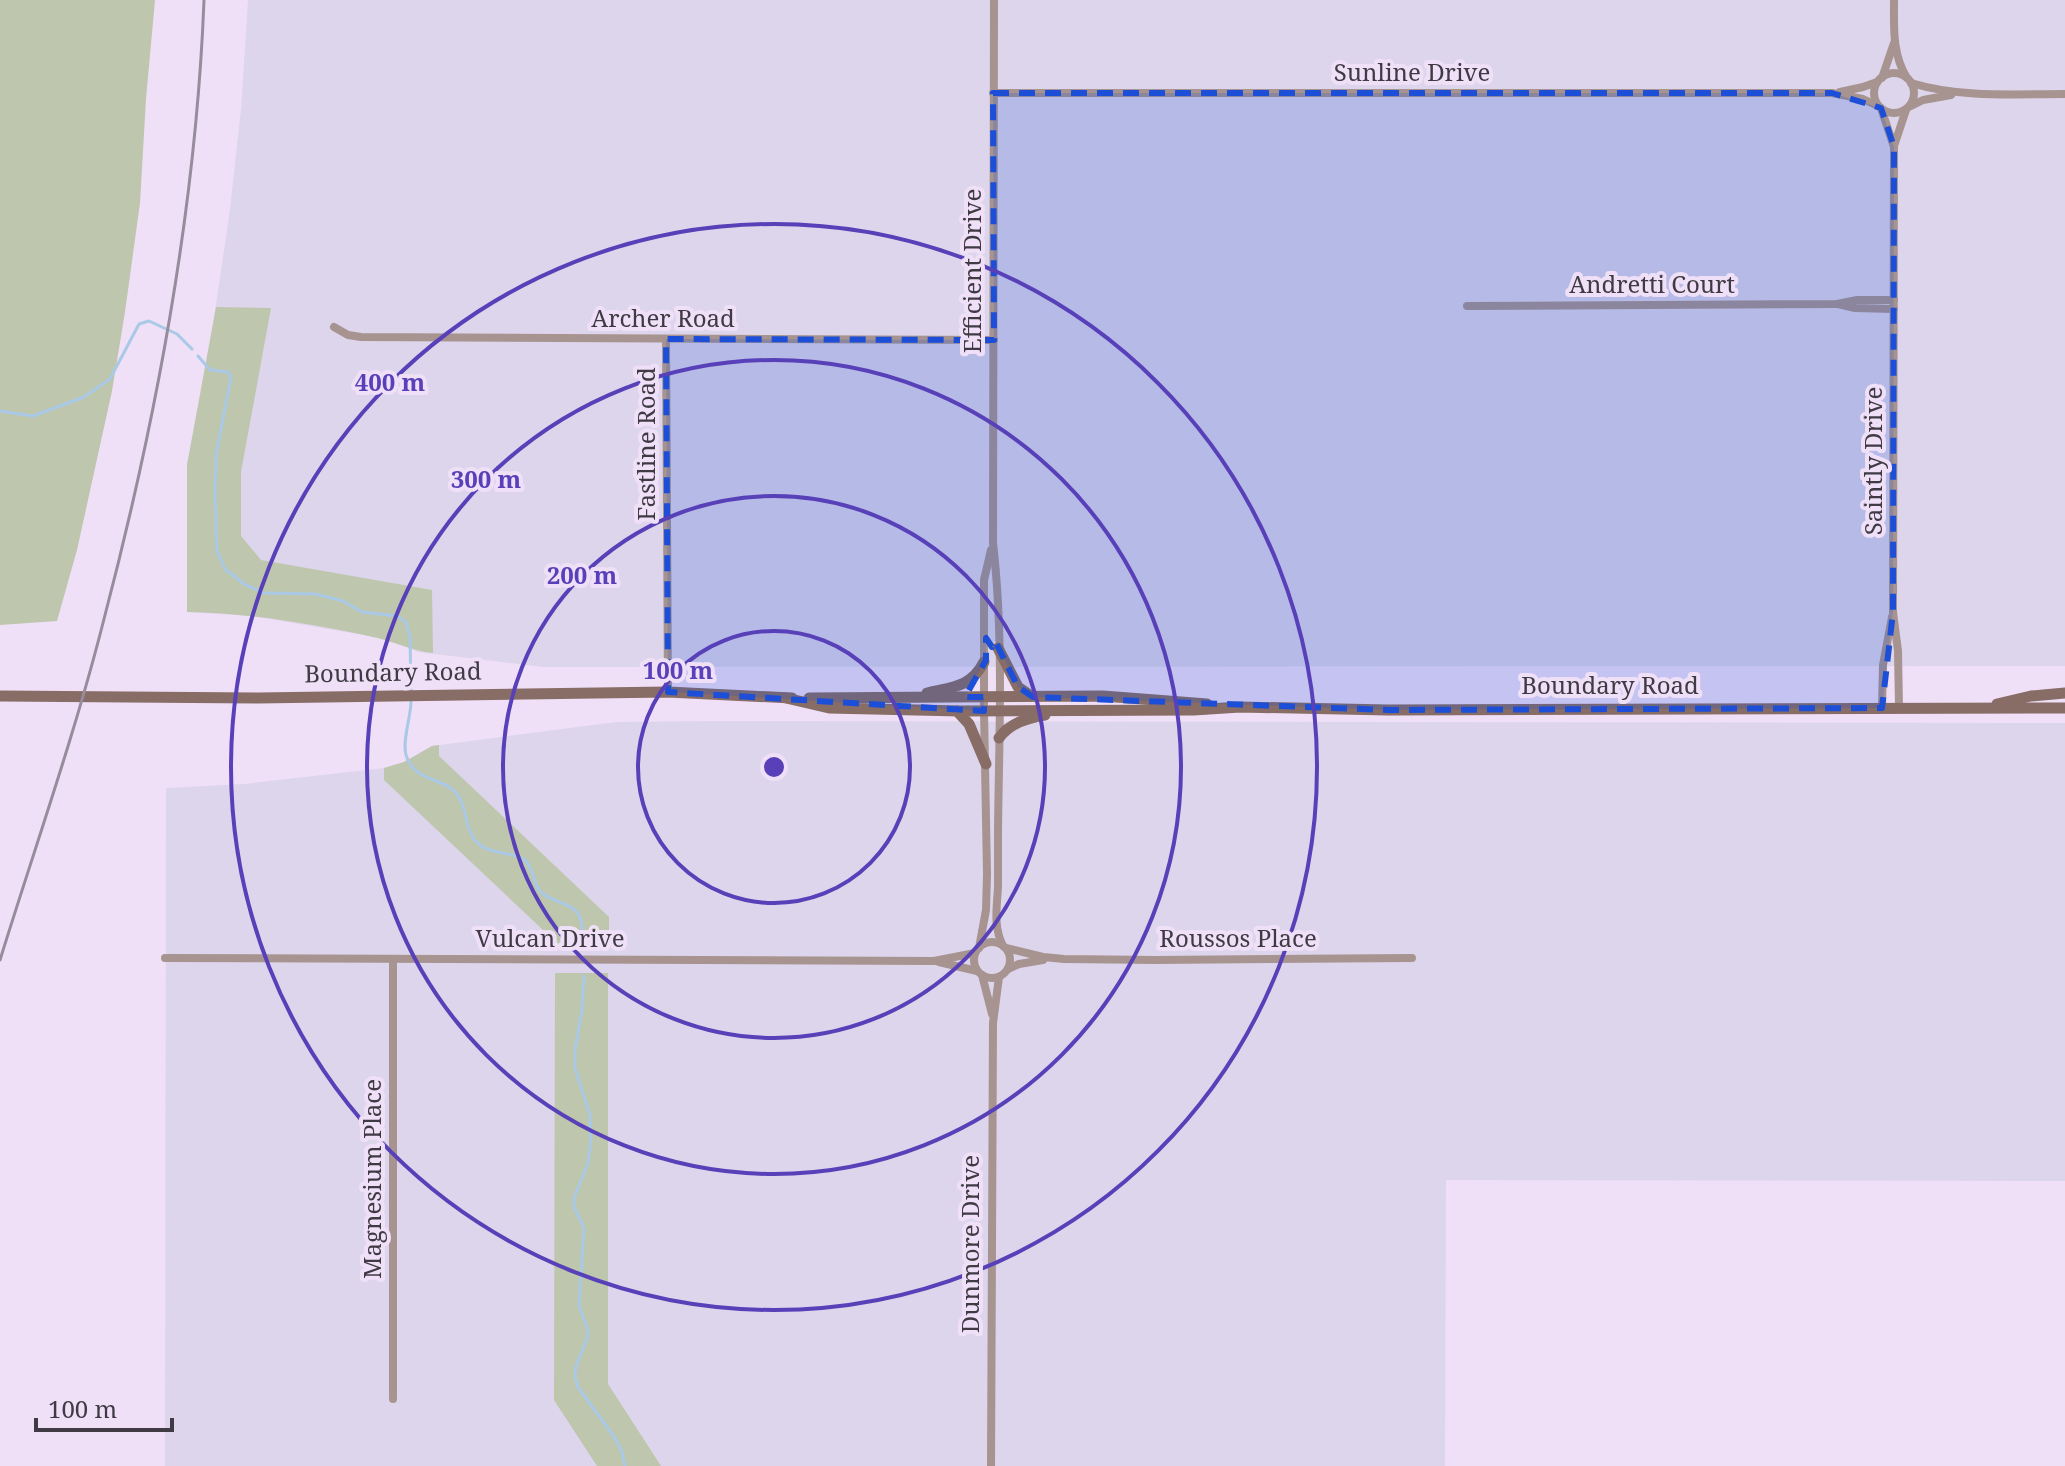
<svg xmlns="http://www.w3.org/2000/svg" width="2065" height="1466" font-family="'Noto Serif',serif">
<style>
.industrial{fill:#ddd5eb}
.green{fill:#bec6ad}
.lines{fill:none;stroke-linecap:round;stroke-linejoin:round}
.stream{stroke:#a9c9e6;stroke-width:3}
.minor{stroke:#a79490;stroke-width:8}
.secondary{stroke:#886c66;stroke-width:11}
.rail{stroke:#968c9c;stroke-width:3}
.marked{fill:#1d4ed8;fill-opacity:0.2;stroke:#1d4ed8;stroke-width:6;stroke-dasharray:16 10;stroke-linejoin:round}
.ring{fill:none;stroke:#5840b8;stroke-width:4}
.labels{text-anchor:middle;stroke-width:8;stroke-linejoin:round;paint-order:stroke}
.street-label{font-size:24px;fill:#3f3a43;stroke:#efe0f8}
.centre{fill:#5840b8;stroke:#efe0f8;stroke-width:4}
.ring-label{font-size:24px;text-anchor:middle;font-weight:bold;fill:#5840b8;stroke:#efe0f8;stroke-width:8;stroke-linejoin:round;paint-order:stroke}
</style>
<rect width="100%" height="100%" fill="#efe0f8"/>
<g class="industrial">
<path d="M248,0H2065V666L543,667L418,652L400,644L375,637L252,616L187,612V465L208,358L229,217L241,109Z"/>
<path d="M708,721L2065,723V1181L1446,1180L1445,1466H165L166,788L244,784L384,768L404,762L432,746L616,722Z"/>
</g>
<g class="green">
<path d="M0,0H155L146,99L140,203L125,312L112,391L77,550L57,621L0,625Z"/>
<path d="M216,307L271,308L241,472V536L261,560L432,590L433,653C412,651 393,641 373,637C312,624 249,613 187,612V465Z"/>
<path d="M439,745V756L609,917V944L552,945L542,929L384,780V768L404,762L432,746Z"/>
<path d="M555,973H608V1384L661,1466H597L554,1400Z"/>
</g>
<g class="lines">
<g class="stream">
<path d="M198,356L210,370L228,372L231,377L216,455L215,493L217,551L225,569L244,584L264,593L315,594L343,601L362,612L397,616L406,622L410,637L411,693"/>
<path d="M0,411L33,416L84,397L110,379L139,324L149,321L177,334L192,349"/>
<path d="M411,701C411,717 402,740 406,755C414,781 439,777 453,790C468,803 463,825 475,840C486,854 504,851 519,857C534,862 531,881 541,892C551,903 575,902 580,918C583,924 582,935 582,942"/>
<path d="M584,976L582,1010L575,1050V1068L590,1115L591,1139L588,1163L574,1198V1207L584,1228L579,1306L588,1330L587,1339L576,1366L575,1377L578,1387L615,1438L622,1452L625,1466"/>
</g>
<g class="minor">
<path d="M994,0L993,543C1004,638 999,735 998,831C998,849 998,868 998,886C997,908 993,926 1003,946"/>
<path d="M1894,0C1894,28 1892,54 1907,78"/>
<circle cx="1894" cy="93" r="20"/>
<path d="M1882,78L1894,43"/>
<path d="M1911,83C1961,98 2014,94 2065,94"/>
<path d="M1840,92L1863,87L1877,82"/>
<path d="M993,93H1832L1863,99L1880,107"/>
<path d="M1911,106L1923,100L1951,95"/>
<path d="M1881,108L1894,147L1893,612L1898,651L1899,708"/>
<path d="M1894,146L1906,110"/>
<path d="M1838,304L1855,308L1894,309"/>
<path d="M1467,306L1837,304L1857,300H1894"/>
<path d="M334,327L348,335L361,337L994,340"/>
<path d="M666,339L668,692"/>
<path d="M1882,708L1883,665L1892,617"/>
<circle cx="992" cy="960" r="18"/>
<path d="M979,948L986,910L987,874L984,711V580L991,550"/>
<path d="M1006,948L1043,957L1064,959L1156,960L1412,958"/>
<path d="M165,958L934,961L975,953"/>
<path d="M393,959V1399"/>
<path d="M939,962L977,971"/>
<path d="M1008,969L1019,964L1043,960"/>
<path d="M982,975L992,1014"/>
<path d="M991,1466L993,1023L999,977"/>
</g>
<g class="secondary">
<path d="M998,648L1018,687L1031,696"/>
<path d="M927,693C953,687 971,687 984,662"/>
<path d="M0,696L259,698L668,692L792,698"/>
<path d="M786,698L829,708L960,711L1194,710L1240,707L1388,710L2065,708"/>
<path d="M809,698L1103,696L1207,704"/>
<path d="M1997,704L2031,696L2065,693"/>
<path d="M957,711L969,724L986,764"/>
<path d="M999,738C1010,723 1027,718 1045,715"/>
</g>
<path class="rail" d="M0,960C35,847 75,734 104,619C157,417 196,209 204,0"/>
</g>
<path class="marked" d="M993,93H1832L1881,108L1894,147L1893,612L1882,708L1388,710L1033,697L1018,687L995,641L992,647L986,638V660L965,697H984V711L668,692L666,339L994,340Z"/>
<g class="ring">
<circle cx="774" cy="767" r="136"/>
<circle cx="774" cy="767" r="271"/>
<circle cx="774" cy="767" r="407"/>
<circle cx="774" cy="767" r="543"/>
</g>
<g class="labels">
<g class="street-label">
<text x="1412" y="81">Sunline Drive</text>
<text transform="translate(973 271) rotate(-90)" y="8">Efficient Drive</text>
<text x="1652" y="293">Andretti Court</text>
<text x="663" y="327">Archer Road</text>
<text transform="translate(647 444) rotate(-90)" y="8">Fastline Road</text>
<text transform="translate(1874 461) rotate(-90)" y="8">Saintly Drive</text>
<text transform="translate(393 673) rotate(-1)" y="8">Boundary Road</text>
<text x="1610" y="694">Boundary Road</text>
<text x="550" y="947">Vulcan Drive</text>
<text x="1238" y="947">Roussos Place</text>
<text transform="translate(373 1179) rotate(-90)" y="8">Magnesium Place</text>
<text transform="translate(971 1244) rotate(-90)" y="8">Dunmore Drive</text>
</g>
</g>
<circle cx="774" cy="767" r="12" class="centre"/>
<g class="ring-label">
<text x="390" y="391">400 m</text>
<text x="486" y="488">300 m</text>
<text x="582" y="584">200 m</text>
<text x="678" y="679">100 m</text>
</g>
<path d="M36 1418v12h136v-12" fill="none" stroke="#3f3a43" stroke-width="4"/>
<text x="48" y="1418" font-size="24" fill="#3f3a43" stroke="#efe0f8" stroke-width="6" paint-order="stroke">100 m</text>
</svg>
